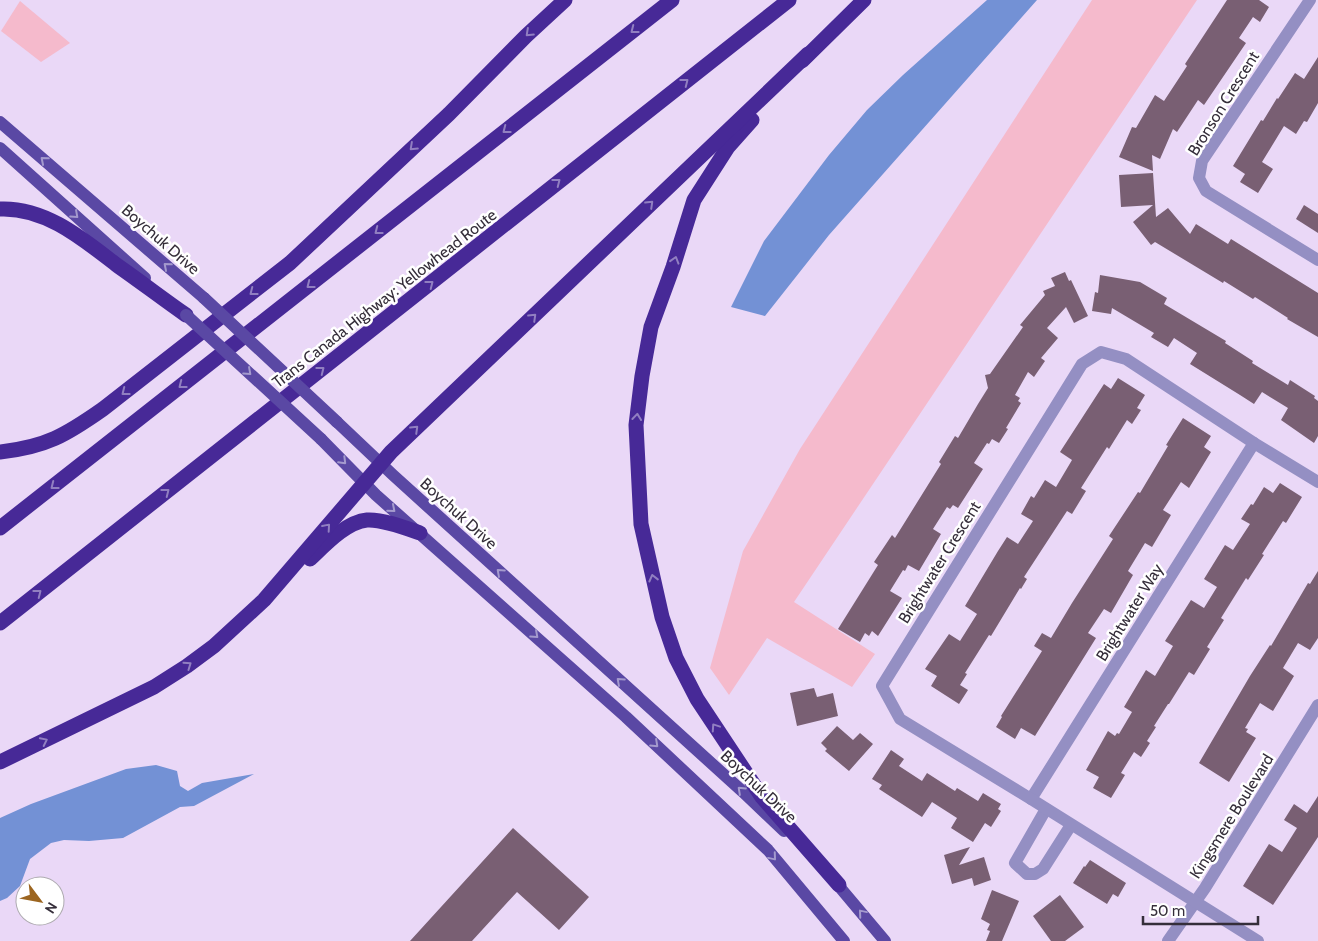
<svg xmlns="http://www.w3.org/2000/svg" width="1318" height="941" font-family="Cabin,sans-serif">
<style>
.green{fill:#f5bacc}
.water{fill:#7391d5}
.building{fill:#795f73}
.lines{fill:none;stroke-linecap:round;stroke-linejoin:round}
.minor{stroke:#948fc3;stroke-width:12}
.major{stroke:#5a48a4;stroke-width:12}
.highway{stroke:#472997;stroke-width:15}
.major-bridge{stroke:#5a48a4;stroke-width:12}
.oneway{stroke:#917fc1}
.oneway2{stroke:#a49acd}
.labels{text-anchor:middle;stroke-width:5;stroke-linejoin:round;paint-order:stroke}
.street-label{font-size:16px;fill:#352e3a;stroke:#fff}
</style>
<rect width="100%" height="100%" fill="#ead8f7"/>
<g class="green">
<path d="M1092,0H1197L794,602L875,654L852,687L767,638L729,695L710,668L743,551L800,449Z"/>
<path d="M20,1L70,43L41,62L1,31Z"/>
</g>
<g class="water">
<path d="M987,0H1037L829,235L765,316L731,307L764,241L829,155L867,110L903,75Z"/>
<path d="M156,765L177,771L180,786L188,791L202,783L254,774L194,806L180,807L123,838L89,841L64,840L51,843L30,859L20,886L7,898L0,901V818L31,804L126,769Z"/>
</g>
<g class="building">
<path d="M1227,0H1259L1269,7L1260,22L1253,17L1239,38L1246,43L1204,105L1198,100L1177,132L1173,129L1160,159L1152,155L1153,171L1119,157L1132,127L1136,128L1155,95L1164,101L1187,66L1185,64Z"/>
<path d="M1318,57V103L1307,122L1304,121L1296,134L1284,126L1262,162L1273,169L1258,193L1240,182L1245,174L1233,166L1261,120L1263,121L1277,98L1278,99L1295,73L1304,79Z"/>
<path d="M1153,173L1156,217L1168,208L1190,234L1196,224L1228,244L1231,239L1318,293V337L1287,319L1288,318L1255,297L1253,299L1224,281L1223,283L1155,242L1151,245L1133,222L1153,205L1121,207L1119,175Z"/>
<path d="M1304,205L1318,214V233L1296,219Z"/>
<path d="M1065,272L1069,281L1071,280L1088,316L1074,323L1066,307L1047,328L1058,338L1041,358L1045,361L1034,377L1028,372L1015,395L1020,398L1018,401L1021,403L1006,428L1008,429L999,443L992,439L989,444L987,443L974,463L983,469L958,508L953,505L950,509L947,507L933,529L941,534L919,571L908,565L905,571L903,570L890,591L902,598L878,636L872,631L869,636L865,633L860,642L838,629L878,565L874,562L892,535L895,538L941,464L939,462L955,436L958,438L978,404L988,388L985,375L990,374L1023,327L1020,325L1045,295L1043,291L1055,286L1051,278Z"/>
<path d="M1100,275L1140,282L1167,298L1164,304L1226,341L1225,343L1253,361L1252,363L1288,385L1290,380L1315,396L1314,398L1318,401V436L1314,443L1281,420L1288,408L1262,392L1254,404L1240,395L1190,364L1197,353L1174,338L1168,347L1151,337L1154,333L1112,308L1111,314L1092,311L1095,292L1098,293Z"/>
<path d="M1118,378L1145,395L1137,408L1141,410L1132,424L1127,420L1109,449L1107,447L1081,488L1086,491L1072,514L1067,511L1024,577L1027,579L1021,589L1020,588L991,636L989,635L965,673L967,674L960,685L968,690L959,704L931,686L937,676L925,669L949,634L960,641L977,614L965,606L998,551L1007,537L1018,544L1033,521L1021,514L1031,496L1034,498L1045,480L1056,487L1072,460L1060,452L1104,384L1111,389Z"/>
<path d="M1183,418L1211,436L1204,447L1211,452L1189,488L1181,482L1163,510L1171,515L1152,547L1145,543L1128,571L1133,575L1111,613L1104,609L1088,633L1096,638L1035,736L1021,728L1015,739L996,727L1002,717L1001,716L1042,651L1034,646L1042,633L1051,638L1072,603L1113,539L1109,536L1138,492L1140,493L1168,446L1166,445Z"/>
<path d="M1280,483L1302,497L1286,523L1283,521L1262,554L1264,555L1248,580L1246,578L1221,618L1224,620L1207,647L1210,649L1194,675L1189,672L1169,704H1168L1154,726L1156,727L1147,741L1150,743L1141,757L1134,752L1121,773L1125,775L1111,798L1093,788L1099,777L1086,770L1108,731L1115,736L1117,733L1119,734L1132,712L1124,707L1146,670L1155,676L1173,646L1165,641L1191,600L1204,608L1217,587L1204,579L1225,545L1233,550L1250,524L1241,519L1251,504L1253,505L1264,487L1273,493Z"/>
<path d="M1318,571V638L1310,650L1298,643L1283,668L1294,676L1273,711L1260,703L1245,728L1248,729L1246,732L1256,738L1229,782L1199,763L1250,676L1270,645L1271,646L1308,583L1310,584Z"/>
<path d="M814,688L817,697L833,693L838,716L797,726L790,693Z"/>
<path d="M837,726L853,740L860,733L873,744L849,771L825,751L827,749L821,743Z"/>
<path d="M891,750L904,759L899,766L922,781L927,773L955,791L957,788L978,801L983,793L1001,804L998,809L1001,811L991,827L985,823L973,842L951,828L957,818L932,802L922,817L879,789L882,785L872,779Z"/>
<path d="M1318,796V837L1273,905L1243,886L1269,844L1282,852L1297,828L1284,820L1294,804L1307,813Z"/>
<path d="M513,828L589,897L559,930L517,892L472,941H410Z"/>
<path d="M970,847L959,865L984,857L991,880L974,886L972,878L952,884L944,855Z"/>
<path d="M1090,860L1126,883L1118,897L1113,894L1107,904L1073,883L1084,866L1085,867Z"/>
<path d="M992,890L1019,901L1002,941H986L990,931L987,930L990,924L981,919Z"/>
<path d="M1060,895L1084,927L1065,941H1051L1033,916Z"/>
</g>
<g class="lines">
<g class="minor">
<path d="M1310,0L1202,161L1199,178L1206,191L1318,260"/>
<path d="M1031,799L1254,443"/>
<path d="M1046,809L1015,863L1027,874H1035L1043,869L1071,825"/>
<path d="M1168,941L1205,888L1318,705"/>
<path d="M1258,941L1031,799L900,719L882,686L1082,364L1101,352L1126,359L1254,443L1318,482"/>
</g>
<g class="major">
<path d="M0,122L204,298"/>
<path d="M0,148L145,278"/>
<path d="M337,422L393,475L742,791L784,831"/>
<path d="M321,439L376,495L626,717L768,850L844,941"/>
<path d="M832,878L885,941"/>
</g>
<g class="highway">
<path d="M802,61L864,0"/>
<path d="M752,120L728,147L694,200L673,267L651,327L642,376L636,425L641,524L662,617L676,658L697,699L762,797L839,885"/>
<path d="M0,209C46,207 84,240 118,266C141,282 163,299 186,315"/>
<path d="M0,452C46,447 66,435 103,409L290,263L449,114L526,36L565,0"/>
<path d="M0,528L672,0"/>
<path d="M310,559C325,545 346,522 367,520C382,519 406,528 420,533"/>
<path d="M0,623L789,0"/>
<path d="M0,762L154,687L187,666L214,646L264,600L391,452L808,54"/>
</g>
<g class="major-bridge">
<path d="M204,298L337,422"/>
<path d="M186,315L321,439"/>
</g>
</g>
<defs><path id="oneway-chevron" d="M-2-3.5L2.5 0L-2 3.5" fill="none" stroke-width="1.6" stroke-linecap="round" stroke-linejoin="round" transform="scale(1.25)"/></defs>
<g class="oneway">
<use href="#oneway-chevron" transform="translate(634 30) rotate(142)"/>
<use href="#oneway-chevron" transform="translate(529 33) rotate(137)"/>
<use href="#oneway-chevron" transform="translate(685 82) rotate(-38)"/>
<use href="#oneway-chevron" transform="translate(506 130) rotate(142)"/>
<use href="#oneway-chevron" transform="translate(413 147) rotate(137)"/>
<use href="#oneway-chevron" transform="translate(557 182) rotate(-38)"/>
<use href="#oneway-chevron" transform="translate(650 204) rotate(-44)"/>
<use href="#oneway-chevron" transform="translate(378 231) rotate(142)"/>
<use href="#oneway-chevron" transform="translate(675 260) rotate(-73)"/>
<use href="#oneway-chevron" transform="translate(430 284) rotate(-38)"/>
<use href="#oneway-chevron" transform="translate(310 285) rotate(142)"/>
<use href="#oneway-chevron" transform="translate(253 292) rotate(142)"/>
<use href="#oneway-chevron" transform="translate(533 317) rotate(-44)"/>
<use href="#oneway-chevron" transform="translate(321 370) rotate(-38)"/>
<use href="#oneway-chevron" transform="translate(182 385) rotate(142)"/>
<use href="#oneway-chevron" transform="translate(125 392) rotate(142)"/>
<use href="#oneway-chevron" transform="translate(637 417) rotate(-84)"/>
<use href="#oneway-chevron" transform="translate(415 429) rotate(-44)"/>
<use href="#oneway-chevron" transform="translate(54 486) rotate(142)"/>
<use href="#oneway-chevron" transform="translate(166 492) rotate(-38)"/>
<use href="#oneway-chevron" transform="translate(327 527) rotate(-49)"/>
<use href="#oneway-chevron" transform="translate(653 578) rotate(-104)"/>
<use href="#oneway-chevron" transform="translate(38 593) rotate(-38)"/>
<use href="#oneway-chevron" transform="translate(188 665) rotate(-35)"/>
<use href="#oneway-chevron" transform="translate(715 727) rotate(-124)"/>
<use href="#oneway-chevron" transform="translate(44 741) rotate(-26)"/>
</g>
<g class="oneway2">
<use href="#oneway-chevron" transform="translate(44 160) rotate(-139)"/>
<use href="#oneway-chevron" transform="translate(75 215) rotate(42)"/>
<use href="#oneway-chevron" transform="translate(167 266) rotate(-139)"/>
<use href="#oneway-chevron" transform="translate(248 372) rotate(42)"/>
<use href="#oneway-chevron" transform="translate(343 461) rotate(45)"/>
<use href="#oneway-chevron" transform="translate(392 509) rotate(41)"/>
<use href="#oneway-chevron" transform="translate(500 572) rotate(-138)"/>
<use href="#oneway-chevron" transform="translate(535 635) rotate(42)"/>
<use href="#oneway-chevron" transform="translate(620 681) rotate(-138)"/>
<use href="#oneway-chevron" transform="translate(655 744) rotate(43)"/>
<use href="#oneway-chevron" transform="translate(741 790) rotate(-137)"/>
<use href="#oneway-chevron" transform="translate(773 857) rotate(50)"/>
<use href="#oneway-chevron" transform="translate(862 913) rotate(-130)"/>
</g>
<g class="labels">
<g class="street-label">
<text transform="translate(1223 103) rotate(-58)" y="6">Bronson Crescent</text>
<text transform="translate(161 239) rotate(41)" y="6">Boychuk Drive</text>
<text transform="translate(384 298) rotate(-38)" y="6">Trans Canada Highway: Yellowhead Route</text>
<text transform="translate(459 513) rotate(42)" y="6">Boychuk Drive</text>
<text transform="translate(939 562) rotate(-58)" y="6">Brightwater Crescent</text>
<text transform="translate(1129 612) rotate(-58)" y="6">Brightwater Way</text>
<text transform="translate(759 786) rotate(43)" y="6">Boychuk Drive</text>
<text transform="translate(1231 816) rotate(-58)" y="6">Kingsmere Boulevard</text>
</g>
</g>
<g transform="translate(40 901) rotate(122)"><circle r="24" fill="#ffffff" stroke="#aeabb0"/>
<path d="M0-4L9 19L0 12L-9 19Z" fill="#9c6520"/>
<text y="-8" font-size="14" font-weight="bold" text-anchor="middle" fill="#352e3a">N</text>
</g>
<path d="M1143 916v8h115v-8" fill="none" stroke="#352e3a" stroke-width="2.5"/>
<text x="1150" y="916" font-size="15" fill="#352e3a" stroke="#ffffff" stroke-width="4" paint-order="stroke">50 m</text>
</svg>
